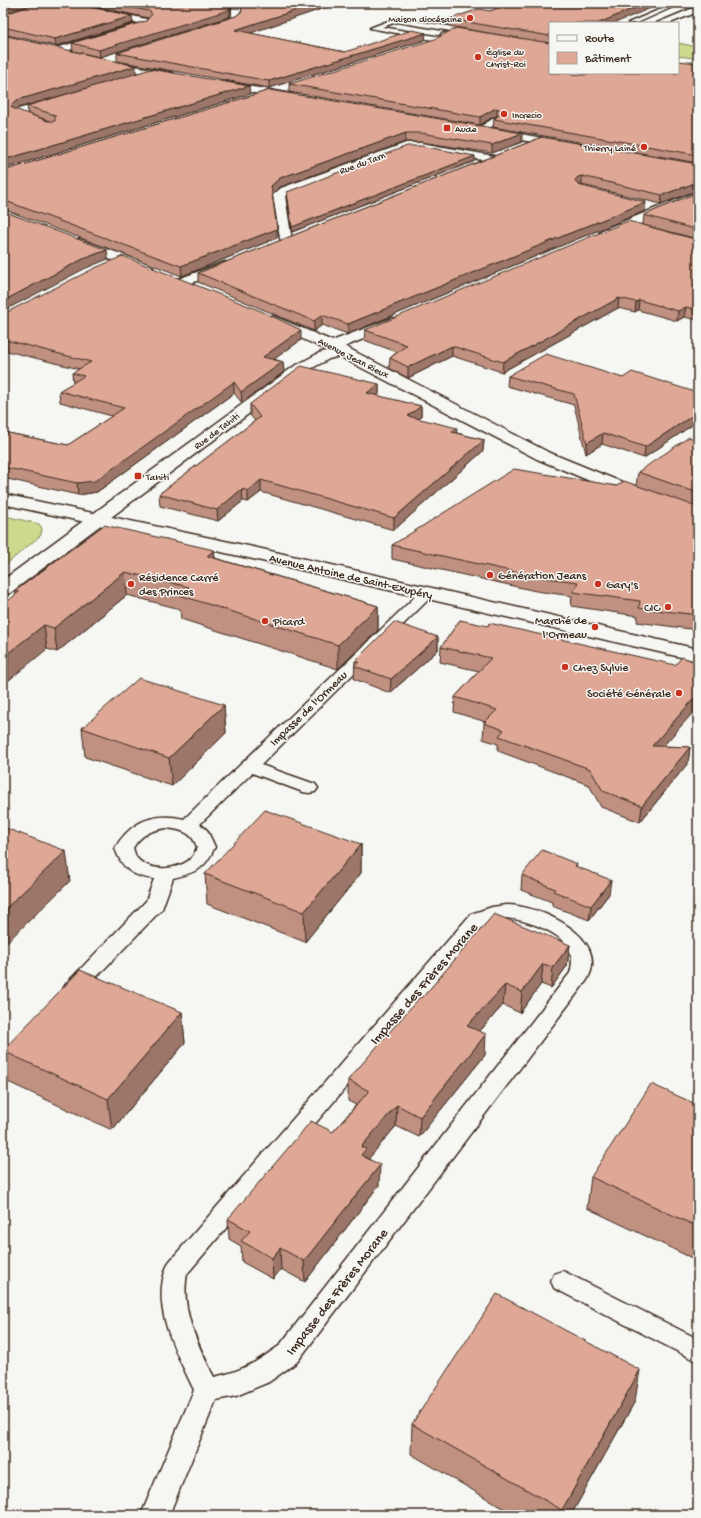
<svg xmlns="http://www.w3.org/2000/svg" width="701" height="1518" font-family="'Gochi Hand',sans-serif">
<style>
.green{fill:#cdda8d;stroke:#848256}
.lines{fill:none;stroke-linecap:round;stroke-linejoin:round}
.service-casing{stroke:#3b2a1e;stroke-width:3}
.minor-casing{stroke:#3b2a1e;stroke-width:3}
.tertiary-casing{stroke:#3b2a1e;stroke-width:3}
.secondary-casing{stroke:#3b2a1e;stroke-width:3}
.service{fill:#f6f6f2;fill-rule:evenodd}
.minor{fill:#f6f6f2;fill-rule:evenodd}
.tertiary{fill:#f6f6f2;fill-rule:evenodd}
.secondary{fill:#f6f6f2;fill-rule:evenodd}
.wall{fill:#c09081;stroke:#3b2a1e;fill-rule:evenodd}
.shaded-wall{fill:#9c7669;stroke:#3b2a1e}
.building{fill:#dfa896;stroke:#3b2a1e}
.poi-dot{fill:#c8321e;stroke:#f6f6f2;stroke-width:1.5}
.labels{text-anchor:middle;stroke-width:3;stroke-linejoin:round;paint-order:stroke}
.far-poi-label{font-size:10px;fill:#3b2a1e;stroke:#f6f6f2;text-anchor:start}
.far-street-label{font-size:10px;fill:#3b2a1e;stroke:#f6f6f2}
.poi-label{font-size:12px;fill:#3b2a1e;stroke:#f6f6f2;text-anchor:start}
.street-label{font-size:12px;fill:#3b2a1e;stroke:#f6f6f2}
.near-street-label{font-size:14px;fill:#3b2a1e;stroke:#f6f6f2}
</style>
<rect width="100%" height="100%" fill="#f6f6f2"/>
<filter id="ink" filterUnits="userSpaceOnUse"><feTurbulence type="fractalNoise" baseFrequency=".025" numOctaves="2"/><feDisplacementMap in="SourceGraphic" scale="8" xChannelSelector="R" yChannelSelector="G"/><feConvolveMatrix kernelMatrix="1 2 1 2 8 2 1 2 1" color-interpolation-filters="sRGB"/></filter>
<g filter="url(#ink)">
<g class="green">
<path d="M678,43L698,47V57L694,58L678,56Z"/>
<path d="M5,516L39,524L42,528L41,535L3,567V517Z"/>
</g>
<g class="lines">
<defs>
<g id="service">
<path d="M666,3H673L675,6L637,23H628L668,6Z"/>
<path d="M396,18L460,28L464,30L444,38H441V34L451,31L397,22L382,27L441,37V41H438L370,28Z"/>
<path d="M49,101L53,103L52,105L23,114L37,118V122H31L13,115L18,109Z"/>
<path d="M494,118H497L501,120L484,132H478V128Z"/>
<path d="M427,589L432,590L434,593L432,596L261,765L315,784L318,788L315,792L309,793L303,792L252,773L200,824L207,830L215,847C204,870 197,872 173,878L162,909L80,994L73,996L66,994L63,989L66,984L146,901L154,879C132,876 122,869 115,848C131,821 154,812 184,819L422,590ZM167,828C182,830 192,832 197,847C196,850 195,853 193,856C182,871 148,873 136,857C135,855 134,850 133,848C141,834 152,830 167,828Z"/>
<path d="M506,905C539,905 612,937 587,980L297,1362L269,1382L236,1396L216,1400L169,1515H141L194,1390C176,1352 148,1303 169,1262L471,914L492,907ZM501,918C520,917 564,932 570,951C573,958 572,966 570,973L279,1346C255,1363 243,1371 214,1377C198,1345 180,1310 187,1274L485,924Z"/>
<path d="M563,1271L698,1339V1362L554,1288L551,1281L554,1274Z"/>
</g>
<g id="minor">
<path d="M57,3H73L146,19L151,22L146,27L56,54L53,53V49L139,23L61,6Z"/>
<path d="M244,3H256L240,11L241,17L236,22L211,30L206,27L230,18L232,16V8Z"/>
<path d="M698,6V12L670,23H657Z"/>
<path d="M107,61L173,73L178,76L173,79L104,66L102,64Z"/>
<path d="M219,81L292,94L297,97L292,100L215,86L214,84L215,82Z"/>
<path d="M493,129L564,142L570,145L564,148L489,134L488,132Z"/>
<path d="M406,143H421L494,156L500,159L494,162L421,149H407L289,194L285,196L292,241L286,245L281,244L273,195L281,188Z"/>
<path d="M698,191V199L610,237L605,238L599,234L600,231Z"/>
<path d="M225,262L230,263L232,266L230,269L183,286L178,285L176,282L178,279Z"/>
<path d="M392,318L397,319L399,322L397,325L344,347L349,351L347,354L329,359L303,373L102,524L96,525L90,524L87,520L90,516L293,367L319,353L330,350L325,346L327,343Z"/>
</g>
<path id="tertiary" d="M96,515L102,516L105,520L102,524L10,593L3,595V580L90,516Z"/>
<g id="secondary">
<path d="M80,239L151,265L153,268L151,271H141L75,246L74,243L75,240Z"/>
<path d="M273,316L342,345L548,452L614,479L698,509V520L602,486L537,459L331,352L268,323L266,320L268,317Z"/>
<path d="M3,494L253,547L698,649V661L253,559L3,504Z"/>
</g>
</defs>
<use href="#service" class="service-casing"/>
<use href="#minor" class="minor-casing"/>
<use href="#tertiary" class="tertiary-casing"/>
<use href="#secondary" class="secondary-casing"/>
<use href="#service" class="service"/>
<use href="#minor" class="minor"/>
<use href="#tertiary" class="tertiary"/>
<use href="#secondary" class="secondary"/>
</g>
<g class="wall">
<path d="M80,3H240L231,7L229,17L100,57L73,51L72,43L146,21L148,18Z"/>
<path d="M245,3H339L249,33L345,52L425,40L269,88L117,61V53L236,16L242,11Z"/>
<path d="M510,3H658V5L550,23V73L584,75L698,63V163L493,127L494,119L497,116L493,117L480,125L289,92V84L522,39L449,26V19L490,11Z"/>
<path d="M3,15L133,23L56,46L3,34Z"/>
<path d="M3,35L136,74L250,94L3,169ZM106,82L27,106L28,114L50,121H48L16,110L18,108Z"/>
<path d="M270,90L522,142L492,153L421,142H405L280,187L272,194L277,238L182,276L3,209V171Z"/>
<path d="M542,137L698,164L661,204L582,185H578L645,211L348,334L322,325L314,331L198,282V273Z"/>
<path d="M475,161L292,232L287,197V192Z"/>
<path d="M698,192V239L643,225L644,215Z"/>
<path d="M698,240V320L684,317L677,321L638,310L635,312L618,308L502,372L452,356L408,378L389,368L390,358L397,352L364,340L365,330Z"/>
<path d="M3,314L301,340L274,359L283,362L284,372L242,403L234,393L97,492L78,495L3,478V432L68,445L112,416L60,402L59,391L73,383L72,373L79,369L7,351L3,353Z"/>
<path d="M508,376L623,378L698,393V421L644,458L602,444L586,454L574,405L507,386Z"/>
<path d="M379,384V394L377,396L421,406V417L419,419L457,433L484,440L483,451L394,530L261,492L248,502L243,501L218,521L160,506L159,494L255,421L250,415V404Z"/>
<path d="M698,440V630L637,622L638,616L571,606L572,596L536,591L392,559V545L617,486H636L638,472Z"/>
<path d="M214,550L215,558L378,606V630L338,669L181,619L180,609L127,595L57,652L47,649L16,595L15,591Z"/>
<path d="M460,620L663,746L690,747L688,763L640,822L601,807L589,785L498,751V744L483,739L484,723L486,722L454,712L455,697L479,671L440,662L441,647Z"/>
<path d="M438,637V650L390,693L354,679L355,661Z"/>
<path d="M224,705L226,733L172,786L85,757L82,728Z"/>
<path d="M361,844V873L305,942L207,904L205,874Z"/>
<path d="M577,864L576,866L609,894L589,920L552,906V902L521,890L522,875Z"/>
<path d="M570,945L567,966L551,988L541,984L520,1013L503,1005L480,1031L485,1055L419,1137L396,1126L368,1159L379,1185L305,1282L281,1269L273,1279L242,1262L241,1246L229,1239L228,1219L333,1132L356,1105L348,1101V1080L422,998Z"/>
<path d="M182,1012L185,1043L112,1130L8,1082L3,1056V1050Z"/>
<path d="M698,1105V1261L587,1208L591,1177Z"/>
<path d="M635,1401L571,1515H515L411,1454L412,1424Z"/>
</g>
<g class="shaded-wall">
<path d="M14,3H37L3,14V6Z"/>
<path d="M230,3H240L231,7L229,17L100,57L99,50Z"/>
<path d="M318,3H339L236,38L235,30Z"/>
<path d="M646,3H658V5L615,23H599Z"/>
<path d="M132,16L133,23L56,46L55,39Z"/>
<path d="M426,33L425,40L269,88V81Z"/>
<path d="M136,66V74L18,108L12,114L11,106L17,100Z"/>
<path d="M249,86L250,94L3,169V160Z"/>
<path d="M497,108V116L493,117L480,125V117L494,109Z"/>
<path d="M406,133L405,142L280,187L272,195L271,186L280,178Z"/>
<path d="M522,133V142L492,153V145Z"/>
<path d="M475,156V161L292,232V227Z"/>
<path d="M582,176V185L578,186L575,180L578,177Z"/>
<path d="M698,182V190L661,204L662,195Z"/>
<path d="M646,202L645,211L348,334V324Z"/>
<path d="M277,229V238L182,276L181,266Z"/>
<path d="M107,250L108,259L84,269L3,311V301L83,259Z"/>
<path d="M619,298L618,308L502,372L503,362Z"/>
<path d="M639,300L638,310L635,312L636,302Z"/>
<path d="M686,307L684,317L677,321L678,311Z"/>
<path d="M322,315V325L314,331V321Z"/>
<path d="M301,330V340L263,367V357Z"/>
<path d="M6,340L7,351L3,353V342Z"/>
<path d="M452,346V356L408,378V367Z"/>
<path d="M283,362L284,372L242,403L241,392Z"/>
<path d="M234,382V393L97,492L78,495L77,483Z"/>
<path d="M379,384V394L367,404V393Z"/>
<path d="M421,406V417L408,427V416Z"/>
<path d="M698,412V421L644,458L645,447Z"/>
<path d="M457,428L456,439L452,432Z"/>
<path d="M603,433L602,444L586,454L587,443Z"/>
<path d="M484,440L483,451L394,530V518Z"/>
<path d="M261,480V492L248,502V491Z"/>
<path d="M242,489L243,501L218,521L217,510Z"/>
<path d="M214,550L216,573L207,556Z"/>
<path d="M125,572L127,595L57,652L54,628Z"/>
<path d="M378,606V630L338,669V645Z"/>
<path d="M44,625L47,649L3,685V657Z"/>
<path d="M438,637V650L390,693L391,679Z"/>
<path d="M698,694V707L650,761L652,746Z"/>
<path d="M224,705L226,733L172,786L169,758Z"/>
<path d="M690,747L688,763L640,822L642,806Z"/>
<path d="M361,844V873L305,942L304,912Z"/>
<path d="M66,851L70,881L3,946V911Z"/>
<path d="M611,880L609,894L589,920L591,906Z"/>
<path d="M570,945L567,966L551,988L553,967Z"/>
<path d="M543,964L541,984L520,1013L522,992Z"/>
<path d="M505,985L503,1005L466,1046L467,1026Z"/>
<path d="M182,1012L185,1043L112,1130L108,1099Z"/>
<path d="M486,1034L485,1055L419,1137L420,1117Z"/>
<path d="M397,1105L396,1126L366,1162L361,1176V1147Z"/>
<path d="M380,1165L379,1185L305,1282L304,1261Z"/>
<path d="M280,1248L281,1269L273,1279L272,1258Z"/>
<path d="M640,1370L635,1401L571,1515H561L562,1510Z"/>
</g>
<g class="building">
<path d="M3,3H14L3,6Z"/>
<path d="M38,3H71L132,16L55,39L3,27V15Z"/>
<path d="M110,3H230L229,10L99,50L72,43L146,21L152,14L149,11Z"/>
<path d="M245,3H318L235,30L345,52L412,30L426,33L269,81L117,53L236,16L242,11L241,5Z"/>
<path d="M510,3H646L599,23H550V36L449,19L479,9L490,11Z"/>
<path d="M456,28L550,43V63L549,64L550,73H565L569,74L584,75L590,73H678V61L698,63V155L494,119L503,112L497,108L494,109L480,117L289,84L435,39Z"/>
<path d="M3,35L136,66L17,100L11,106L12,108L48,121H55V115L27,106L151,69L249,86L3,160Z"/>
<path d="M270,90L522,133L492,145L421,133H406L280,178L271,186L277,229L181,266L3,200V171Z"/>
<path d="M542,137L698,164V182L662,195L582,176L578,177L575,180L578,185L646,202L348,324L322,315L314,321L198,273Z"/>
<path d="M407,146H421L475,156L292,227L287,192Z"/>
<path d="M698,192V230L644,215Z"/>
<path d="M3,211L107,250L83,259L3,301Z"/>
<path d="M628,221L698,240V310L686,307L678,311L639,300L636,302L619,298L503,362L452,346L408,367L390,358L407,345L365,330Z"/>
<path d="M123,256L261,311L301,330L263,357L283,362L241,392L234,382L95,481L77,483L3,467V432L68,445L124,408L59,391L84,376L72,373L91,362L6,340L3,342V314L95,268Z"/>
<path d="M546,354L623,378L632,372L698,393V412L645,447L603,433L587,443L574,394L508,376Z"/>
<path d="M301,366L379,384L367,393L421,406L408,416L457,428L452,432L484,440L394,518L261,480L248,491L242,489L217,510L159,494L260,417L250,404Z"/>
<path d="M689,437L698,440V493L638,472Z"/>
<path d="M514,469L617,486L624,481L698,507V615L639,608L640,601L573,592L578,582L538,577L392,545Z"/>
<path d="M104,525L214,550L207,556L378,606L338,645L179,595L189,587L125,572L54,628L44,625L3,657V605L19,592L15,591Z"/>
<path d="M460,620L488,626L489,623L675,665L682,657L698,663V694L652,746L690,747L642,806L603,791L590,769L499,736L504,730L484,723L497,710L455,697L491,658L441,647Z"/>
<path d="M394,622L438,637L391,679L354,666L359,662L355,661Z"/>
<path d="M139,678L224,705L169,758L82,728Z"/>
<path d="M265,810L361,844L304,912L205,874Z"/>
<path d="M3,827L66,851L3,911Z"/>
<path d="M542,850L577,864L575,866L611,880L591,906L553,891L555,889L522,875Z"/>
<path d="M494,914L570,945L553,967L543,964L522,992L505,985L467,1026L486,1034L420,1117L397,1105L361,1147L366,1149L361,1155L380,1165L304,1261L280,1248L272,1258L241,1241L250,1231L228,1219L311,1121L333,1132L369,1091L348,1080L420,997L422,998Z"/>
<path d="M80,970L182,1012L108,1099L3,1051V1050Z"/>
<path d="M651,1084L698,1105V1227L591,1177Z"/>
<path d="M497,1294L640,1370L562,1510L412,1424Z"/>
</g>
</g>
<g class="poi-dot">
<circle cx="470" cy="18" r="4"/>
<circle cx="478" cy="57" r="4"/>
<circle cx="504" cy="114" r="4"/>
<rect x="443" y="124" width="8" height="8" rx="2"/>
<circle cx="644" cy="147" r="4"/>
<rect x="134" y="472" width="8" height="8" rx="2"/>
<circle cx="490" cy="575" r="4"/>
<circle cx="131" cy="584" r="4"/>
<circle cx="598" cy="584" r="4"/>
<circle cx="668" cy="607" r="4"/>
<circle cx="265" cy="621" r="4"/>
<circle cx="595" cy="627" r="4"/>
<circle cx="565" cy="667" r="4"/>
<circle cx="679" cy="693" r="4"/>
</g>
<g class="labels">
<g class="far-poi-label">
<text x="462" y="22" text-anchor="end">Maison diocésaine</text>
<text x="486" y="55">Église du<tspan x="486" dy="12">Christ-Roi</tspan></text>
<text x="512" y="118">Increcio</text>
<text x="455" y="132">Aude</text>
<text x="636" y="151" text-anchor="end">Thierry Lainé</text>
<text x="146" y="480">Tahiti</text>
</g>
<g class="far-street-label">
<text transform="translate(362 162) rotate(-20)" y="4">Rue du Tarn</text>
<text transform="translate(354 357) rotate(27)" y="4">Avenue Jean Rieux</text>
<text transform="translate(216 430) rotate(-37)" y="4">Rue de Tahiti</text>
</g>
<g class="poi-label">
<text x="498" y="579">Génération Jeans</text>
<text x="139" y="581">Résidence Carré<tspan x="139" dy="14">des Princes</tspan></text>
<text x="606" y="588">Gary's</text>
<text x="660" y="611" text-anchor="end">CIC</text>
<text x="587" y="624" text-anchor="end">Marché de<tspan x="587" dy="14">l'Ormeau</tspan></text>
<text x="273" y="625">Picard</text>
<text x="573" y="671">Chez Sylvie</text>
<text x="671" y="697" text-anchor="end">Société Générale</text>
</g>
<g class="street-label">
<text transform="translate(351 576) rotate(13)" y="4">Avenue Antoine de Saint-Exupéry</text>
<text transform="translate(308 708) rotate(-44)" y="4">Impasse de l'Ormeau</text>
</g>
<g class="near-street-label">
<text transform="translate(423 983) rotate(-49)" y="5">Impasse des Frères Morane</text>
<text transform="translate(336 1291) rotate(-52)" y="5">Impasse des Frères Morane</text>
</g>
</g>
<rect width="701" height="1518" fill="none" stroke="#f6f6f2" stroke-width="16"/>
<rect x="8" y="8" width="685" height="1502" fill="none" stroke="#3b2a1e" stroke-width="1.5" filter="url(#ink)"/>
<rect x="549" y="22" width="130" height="52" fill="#f6f6f2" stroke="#aba49d"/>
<rect x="557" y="35" width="20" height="6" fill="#f6f6f2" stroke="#aba49d"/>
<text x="585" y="42" font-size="12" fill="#3b2a1e">Route</text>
<rect x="557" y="52" width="20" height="12" fill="#dfa896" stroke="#aba49d"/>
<text x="585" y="62" font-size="12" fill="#3b2a1e">Bâtiment</text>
</svg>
